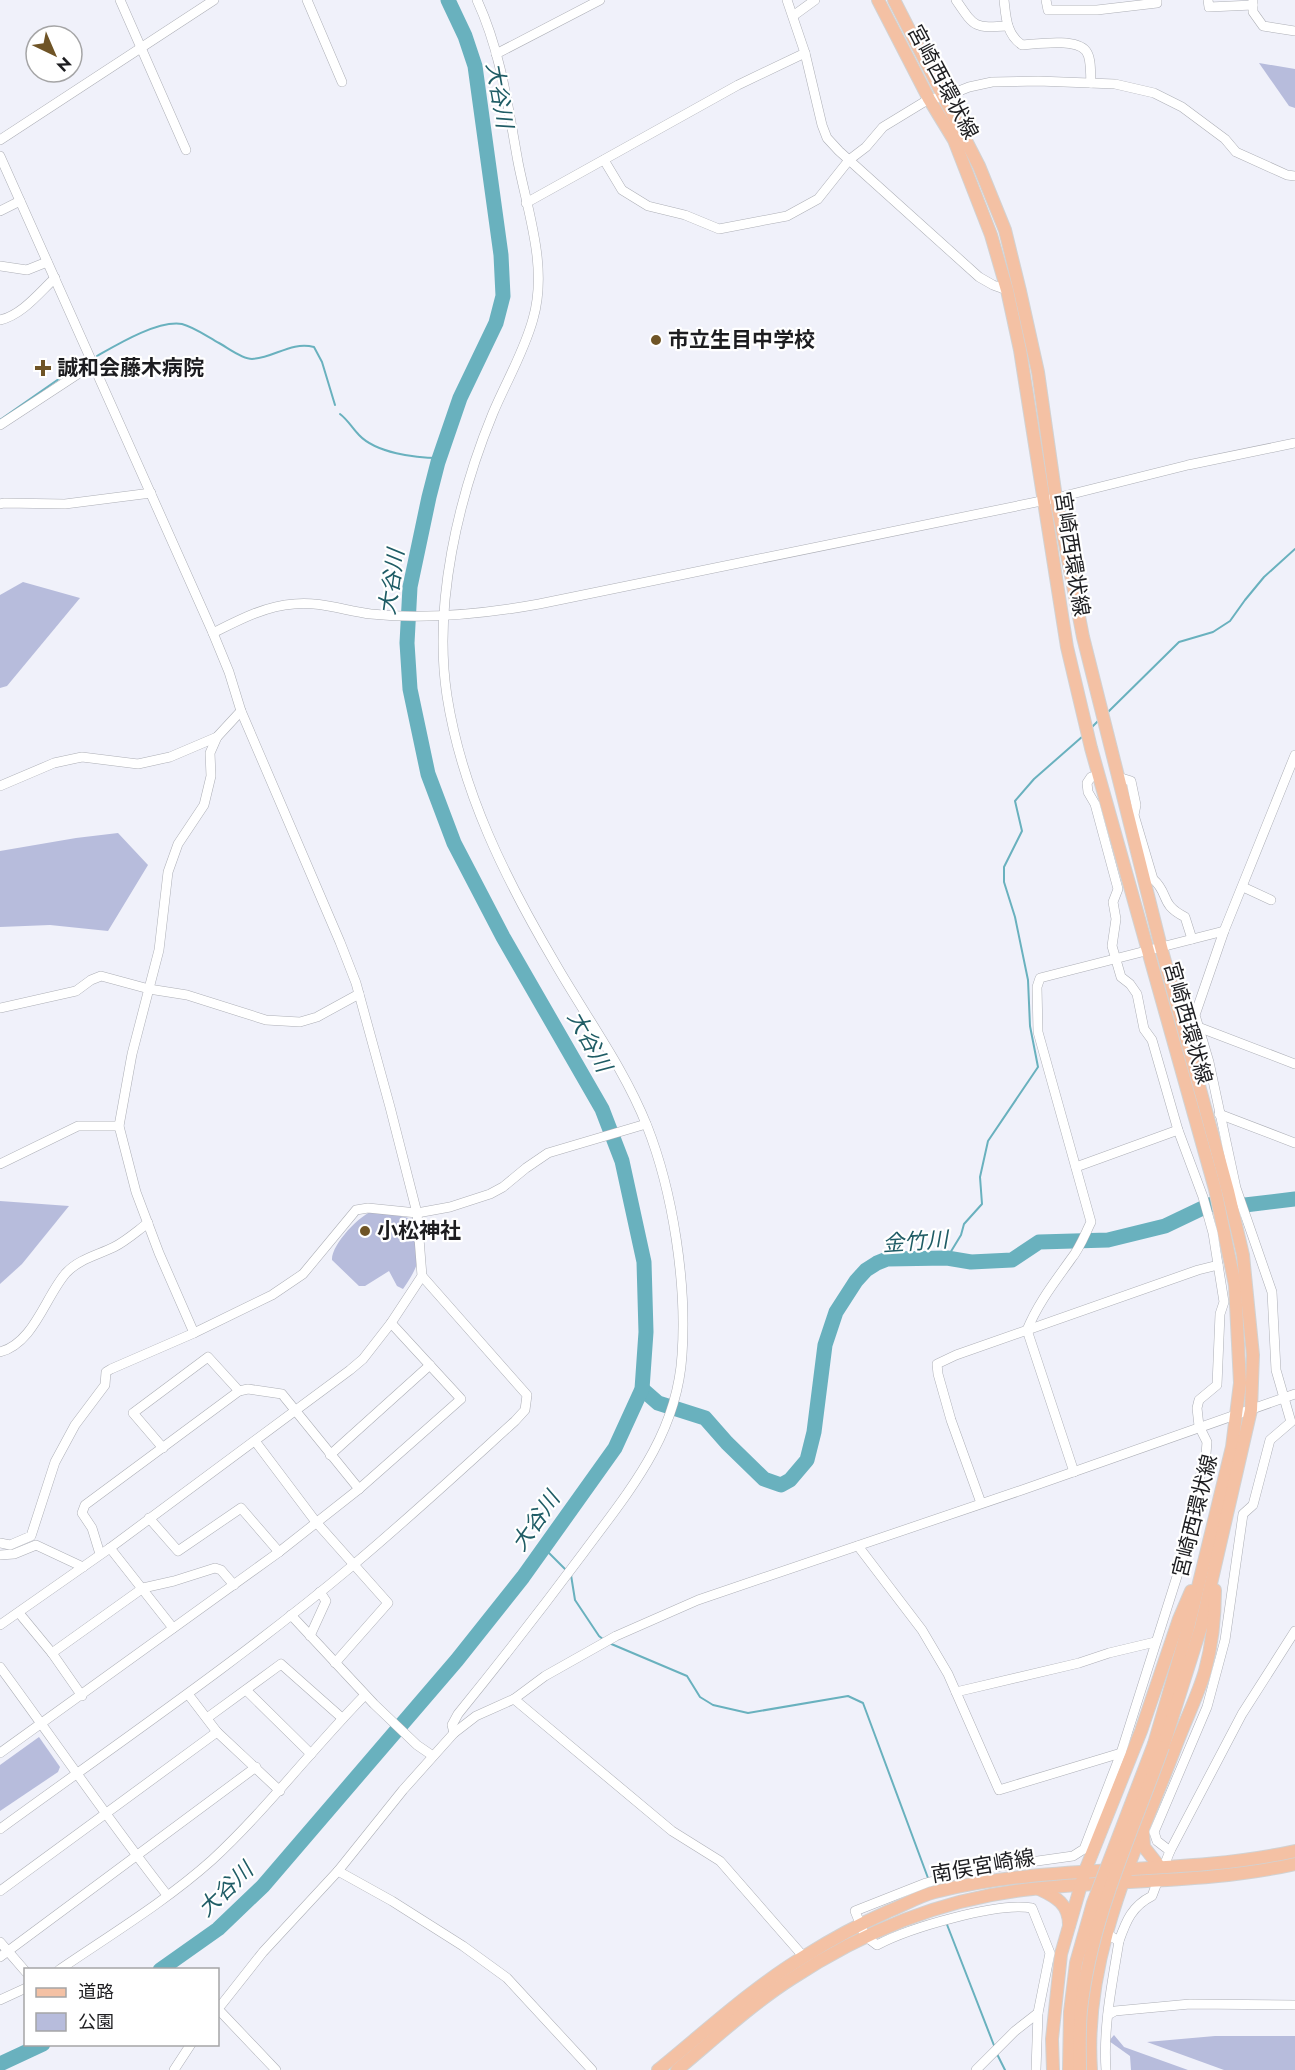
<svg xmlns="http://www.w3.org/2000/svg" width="1295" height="2070" font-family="Jost,'Noto Sans JP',sans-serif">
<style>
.green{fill:#b7bcdc}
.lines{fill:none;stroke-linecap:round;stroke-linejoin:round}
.stream{stroke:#69b1be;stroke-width:2}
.river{stroke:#69b1be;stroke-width:15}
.minor-casing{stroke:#adafb6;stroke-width:10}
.major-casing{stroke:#d2d2d2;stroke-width:14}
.minor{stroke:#fff;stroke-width:9}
.major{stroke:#f4c1a4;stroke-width:12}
.major-bridge-casing{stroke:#d2d2d2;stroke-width:14;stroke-linecap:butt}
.major-bridge{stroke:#f4c1a4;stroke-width:12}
.poi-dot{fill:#6f5426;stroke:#fff;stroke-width:2}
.labels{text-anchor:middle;stroke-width:4.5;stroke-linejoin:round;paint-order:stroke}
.street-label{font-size:21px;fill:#1d1d20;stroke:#fff}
.poi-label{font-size:21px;font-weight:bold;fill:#1d1d20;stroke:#fff;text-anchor:start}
.water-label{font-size:22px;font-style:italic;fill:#1f5c65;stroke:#fff}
</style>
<rect width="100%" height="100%" fill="#f0f1fa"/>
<g class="green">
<path d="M1259,63L1295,69V108L1289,106Z"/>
<path d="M23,582L80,598L7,686L0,688V595Z"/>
<path d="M118,833L148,865L108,931L50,925L0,927V851L76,838Z"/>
<path d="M0,1201L69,1206L22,1264L0,1284Z"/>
<path d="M375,1210L413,1219C418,1254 425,1258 403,1289L397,1286L389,1271L365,1286H359L332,1260C331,1245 360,1214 375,1210Z"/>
<path d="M39,1737L60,1767L58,1772L0,1811V1765Z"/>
<path d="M1114,2035L1124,2047L1188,2070H1131L1130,2056L1109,2041Z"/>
<path d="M1215,2036H1295V2070H1224L1147,2042Z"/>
</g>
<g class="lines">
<g class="stream">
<path d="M97,356C118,344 158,320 182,324C194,327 208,337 219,343C228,348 242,359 252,359C274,358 291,341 314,347L322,362L335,405"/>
<path d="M340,414C348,420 352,428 359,435C376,453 415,458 439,458"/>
<path d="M0,420L86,360"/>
<path d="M1106,714L1179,642L1213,632L1230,621L1245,600L1264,577L1295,549"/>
<path d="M1091,728L1100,719"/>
<path d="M947,1258L961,1235L964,1224L982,1204L980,1177L988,1141L1038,1067L1030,1026L1028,980L1015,917L1004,882V867L1022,831L1015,801L1034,779L1083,736"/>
<path d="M544,1548L567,1571"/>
<path d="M571,1575L575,1600L599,1636L604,1640"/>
<path d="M609,1643L687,1676L700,1697L713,1705L748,1713L848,1696L863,1703L928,1878"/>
<path d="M946,1922L995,2048"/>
<path d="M997,2054L1005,2070"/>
</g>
<g class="river">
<path d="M642,1389L658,1403L705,1418L727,1443L764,1479L781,1485L790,1480L807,1460L814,1432L825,1345L836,1312L856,1281L866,1270L877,1263L887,1259L947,1258L971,1262L1012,1260L1039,1242L1108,1240L1165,1226L1209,1205L1221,1203L1245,1205L1295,1199"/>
<path d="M160,1970L218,1929L263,1886L457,1660L523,1577L615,1448L642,1389L646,1332L644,1262L622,1161L602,1109L503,937L454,843L428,774L410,689L407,643L410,587L429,497L438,462L460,398L496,323L503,296L501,255L475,66L465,36L448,0"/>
<path d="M0,2064L43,2044"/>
</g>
<defs>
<g id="minor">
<path d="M120,0L186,150"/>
<path d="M307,0L342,82"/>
<path d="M787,0L805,53L822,125L827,138L839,151L979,277L993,285L1007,290"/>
<path d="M956,0C975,28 974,28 1008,26"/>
<path d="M1004,0C1006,17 1006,34 1022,45C1037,44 1076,38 1086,51C1092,59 1090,74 1091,83"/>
<path d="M1046,0L1048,10H1097L1157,3V0"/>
<path d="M1208,0L1209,7L1253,5"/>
<path d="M1253,0V12L1263,26L1295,31"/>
<path d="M793,16L815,0"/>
<path d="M496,54L600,0"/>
<path d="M0,140L214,0"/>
<path d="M0,156L213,633L229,672L241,711L340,942L356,983L390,1107L417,1213L422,1276L391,1323L363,1359L350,1370L110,1548L0,1625"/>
<path d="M604,160L622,190L648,206L685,215L719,229L787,216L818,199L849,160L866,147L883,127L929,99L944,97L969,87L992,82L1038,81L1115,84L1154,93L1182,107L1225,139L1236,152L1287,175L1295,176"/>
<path d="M526,203L738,85L805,53"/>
<path d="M0,211L20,201"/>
<path d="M0,266L27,270L47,262"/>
<path d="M0,320C22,315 39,293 55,278"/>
<path d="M0,425L93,364"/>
<path d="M0,504L4,503L65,504L151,493"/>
<path d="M213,633C239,620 265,606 294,604C319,601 346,611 371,614C428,620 484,614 539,604L1056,498L1188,465L1295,443"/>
<path d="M1118,777L1131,781L1136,805L1134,815L1153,879C1170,894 1159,904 1185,917L1192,939"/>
<path d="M0,786L54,763L82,757L138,764L170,757L217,737"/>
<path d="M1243,887L1271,900"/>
<path d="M0,1008L76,991L91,980L101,976L149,989L187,995L266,1020L300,1022L317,1017L359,994"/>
<path d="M1198,1027L1295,1064"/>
<path d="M1219,1114L1295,1143"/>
<path d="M0,1164L78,1126H119"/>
<path d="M1076,1167L1178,1130"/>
<path d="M194,1333L159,1253L136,1192L119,1126L132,1054L159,950L168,872L178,844L204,805L211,776L210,753L217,737L241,711"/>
<path d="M0,1352C34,1343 45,1297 66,1273C79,1259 98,1255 114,1247C126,1241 137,1231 148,1223"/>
<path d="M255,1441L316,1522L388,1603L335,1663"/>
<path d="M163,1448L133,1413L208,1357L239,1391"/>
<path d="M330,1455L430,1365"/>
<path d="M1074,1472L1027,1330C1038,1303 1054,1283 1071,1259C1080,1248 1085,1234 1091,1222L1038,1032L1037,987L1040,978L1224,931"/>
<path d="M981,1503L951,1420L938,1374L937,1364L956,1355L1198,1270L1218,1265"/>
<path d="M149,1518L178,1551L241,1508L279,1552"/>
<path d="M0,1543L10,1545L31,1536L55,1462L75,1425L105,1385L106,1372L111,1369L194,1333L272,1295L303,1274L356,1210L368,1208L417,1213L450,1207L490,1194L503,1187L526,1168L548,1153L646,1124"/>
<path d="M858,1546L922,1630L948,1674L999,1790L1121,1753"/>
<path d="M110,1548L173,1628"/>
<path d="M100,1554L92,1528L82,1513L85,1505L239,1391L248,1389L282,1394L359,1489"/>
<path d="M0,1555L14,1554L36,1545L83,1567"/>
<path d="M19,1613L52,1653L82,1696"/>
<path d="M291,1615L374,1704L417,1745L433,1756"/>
<path d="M310,1636L326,1601L320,1592"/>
<path d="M52,1653L143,1588L174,1581L215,1568L221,1570L234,1585"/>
<path d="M0,1667C56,1743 109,1821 167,1895"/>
<path d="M246,1690L311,1754"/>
<path d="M956,1692L1079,1663L1109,1653L1155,1642"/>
<path d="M188,1694L217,1732L280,1791"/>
<path d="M514,1699L672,1831L720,1861L803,1956"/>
<path d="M207,1718L281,1664L342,1718"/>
<path d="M454,1733L452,1725L458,1714C501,1661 543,1607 584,1552C630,1490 677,1435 682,1355C687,1284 673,1192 647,1126C624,1068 586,1017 555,963C506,880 462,792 447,696C433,605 458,498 493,413C506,382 524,352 533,319C548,268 528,213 518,162C508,107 501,52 477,0"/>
<path d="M0,1753L279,1552L359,1489L461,1399L391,1323"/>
<path d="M0,1829C118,1743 240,1660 352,1566C408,1519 461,1470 515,1421L525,1410L527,1395L422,1276"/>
<path d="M1170,1851L1157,1841L1154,1832L1207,1707L1225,1640L1243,1514L1253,1505L1270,1440L1291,1422L1276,1370L1272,1292L1236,1188L1209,1062L1195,1015L1224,931L1295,755"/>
<path d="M1164,1866L1170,1851L1242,1714L1295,1631"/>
<path d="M338,1871L392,1901L463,1946L507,1978L592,2070"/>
<path d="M0,1891L217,1732"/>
<path d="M1119,1941C1126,1921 1132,1906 1152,1896L1158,1880"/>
<path d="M0,1942L26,1972"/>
<path d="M0,1957L256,1767"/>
<path d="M59,1970C110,1935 165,1902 212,1860C267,1809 312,1749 365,1695"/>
<path d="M0,2000L26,1988"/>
<path d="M1108,2015L1115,2011L1190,2004L1295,2005"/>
<path d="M174,2070L191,2044"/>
<path d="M276,2070L218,2009L263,1952L338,1871L403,1790L454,1733L476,1716L514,1699L545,1676L616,1636L698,1600L1022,1490L1295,1394"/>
<path d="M976,2070L1015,2031L1038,2013"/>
<path d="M1036,2070L1038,2013L1050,1953L1032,1908C997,1902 909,1928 877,1945L865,1936L855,1911L926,1883L973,1870L1073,1856L1084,1849L1121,1753L1199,1507L1196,1492L1206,1454L1207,1442L1199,1426L1197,1408L1199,1400L1217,1385L1220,1314L1224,1302L1213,1233L1203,1197L1178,1130L1152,1040L1144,1029L1137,994L1130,984L1121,977L1112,946L1116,919L1113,902L1118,889L1095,804L1088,792L1087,783L1091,777L1099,775"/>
<path d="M1106,2070C1103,2027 1112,1984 1119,1941L1107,1934"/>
</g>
<g id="major">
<path d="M878,0L929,99L954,140L991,235L1007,290L1020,350L1067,647L1091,748L1215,1189L1235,1285L1240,1383L1232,1447L1188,1628L1154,1744"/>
<path d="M894,0L979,166L1005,230L1020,291L1038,372L1056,498L1083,637L1161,947L1228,1191L1243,1255L1253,1355L1251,1410L1201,1627L1163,1747"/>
<path d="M1143,1832L1144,1847L1159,1866"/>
<path d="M1039,1889C1056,1897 1069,1904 1069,1925"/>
<path d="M658,2070C706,2031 752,1988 805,1956C832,1939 860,1924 889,1911C904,1905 919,1896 935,1892C1053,1862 1177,1877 1295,1851"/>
<path d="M677,2070C713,2040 752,2004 791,1979C861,1933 939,1900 1023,1890C1113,1879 1206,1884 1295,1864"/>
<path d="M1053,2070L1052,2039L1061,1954L1085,1871L1141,1731L1179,1619L1191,1591"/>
<path d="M1091,2070C1083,1953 1137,1849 1177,1743C1186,1719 1198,1695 1205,1671C1212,1645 1215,1617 1215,1590"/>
</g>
</defs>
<use href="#minor" class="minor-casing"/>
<use href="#major" class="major-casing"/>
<use href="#minor" class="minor"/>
<use href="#major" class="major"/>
<defs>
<g id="major-bridge">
<path d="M1069,2070L1070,2012L1076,1963L1093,1903L1154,1744"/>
<path d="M1080,2070C1080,2050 1079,2030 1081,2010C1091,1918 1132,1833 1163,1747"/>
</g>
</defs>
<use href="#major-bridge" class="major-bridge-casing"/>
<use href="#major-bridge" class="major-bridge"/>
</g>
<g class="poi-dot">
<circle cx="656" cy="340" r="6"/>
<path d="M40 359h6v6h6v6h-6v6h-6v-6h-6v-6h6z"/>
<circle cx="365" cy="1231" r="6"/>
</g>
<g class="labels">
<g class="street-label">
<text transform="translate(943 82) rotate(62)" y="7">宮崎西環状線</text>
<text transform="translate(1072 554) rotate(81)" y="7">宮崎西環状線</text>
<text transform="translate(1188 1023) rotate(74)" y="7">宮崎西環状線</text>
<text transform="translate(1195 1516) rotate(-76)" y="7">宮崎西環状線</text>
<text transform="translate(983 1866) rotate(-10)" y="7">南俣宮崎線</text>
</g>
<g class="poi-label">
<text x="668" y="347">市立生目中学校</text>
<text x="57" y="375">誠和会藤木病院</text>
<text x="377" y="1238">小松神社</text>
</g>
<g class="water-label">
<text transform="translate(500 95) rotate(80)" y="8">大谷川</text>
<text transform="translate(391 582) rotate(-82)" y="8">大谷川</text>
<text transform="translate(590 1041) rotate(61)" y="8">大谷川</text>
<text transform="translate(915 1241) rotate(-4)" y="8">金竹川</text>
<text transform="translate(535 1521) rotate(-55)" y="8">大谷川</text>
<text transform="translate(225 1889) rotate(-44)" y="8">大谷川</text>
</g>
</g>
<rect x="24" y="1968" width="195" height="78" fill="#ffffff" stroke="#a5a5a6" stroke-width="1.5"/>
<rect x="36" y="1988" width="30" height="9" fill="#f4c1a4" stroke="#a5a5a6" stroke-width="1.5"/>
<text x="78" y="1998" font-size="18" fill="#1d1d20">道路</text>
<rect x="36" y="2013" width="30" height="18" fill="#b7bcdc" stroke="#a5a5a6" stroke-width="1.5"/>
<text x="78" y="2028" font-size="18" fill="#1d1d20">公園</text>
<g transform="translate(54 54) rotate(136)"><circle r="28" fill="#ffffff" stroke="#a5a5a6" stroke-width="1.5"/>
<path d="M0-4.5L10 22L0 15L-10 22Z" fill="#6f5426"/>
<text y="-9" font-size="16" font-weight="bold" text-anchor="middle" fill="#1d1d20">N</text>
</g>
</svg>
